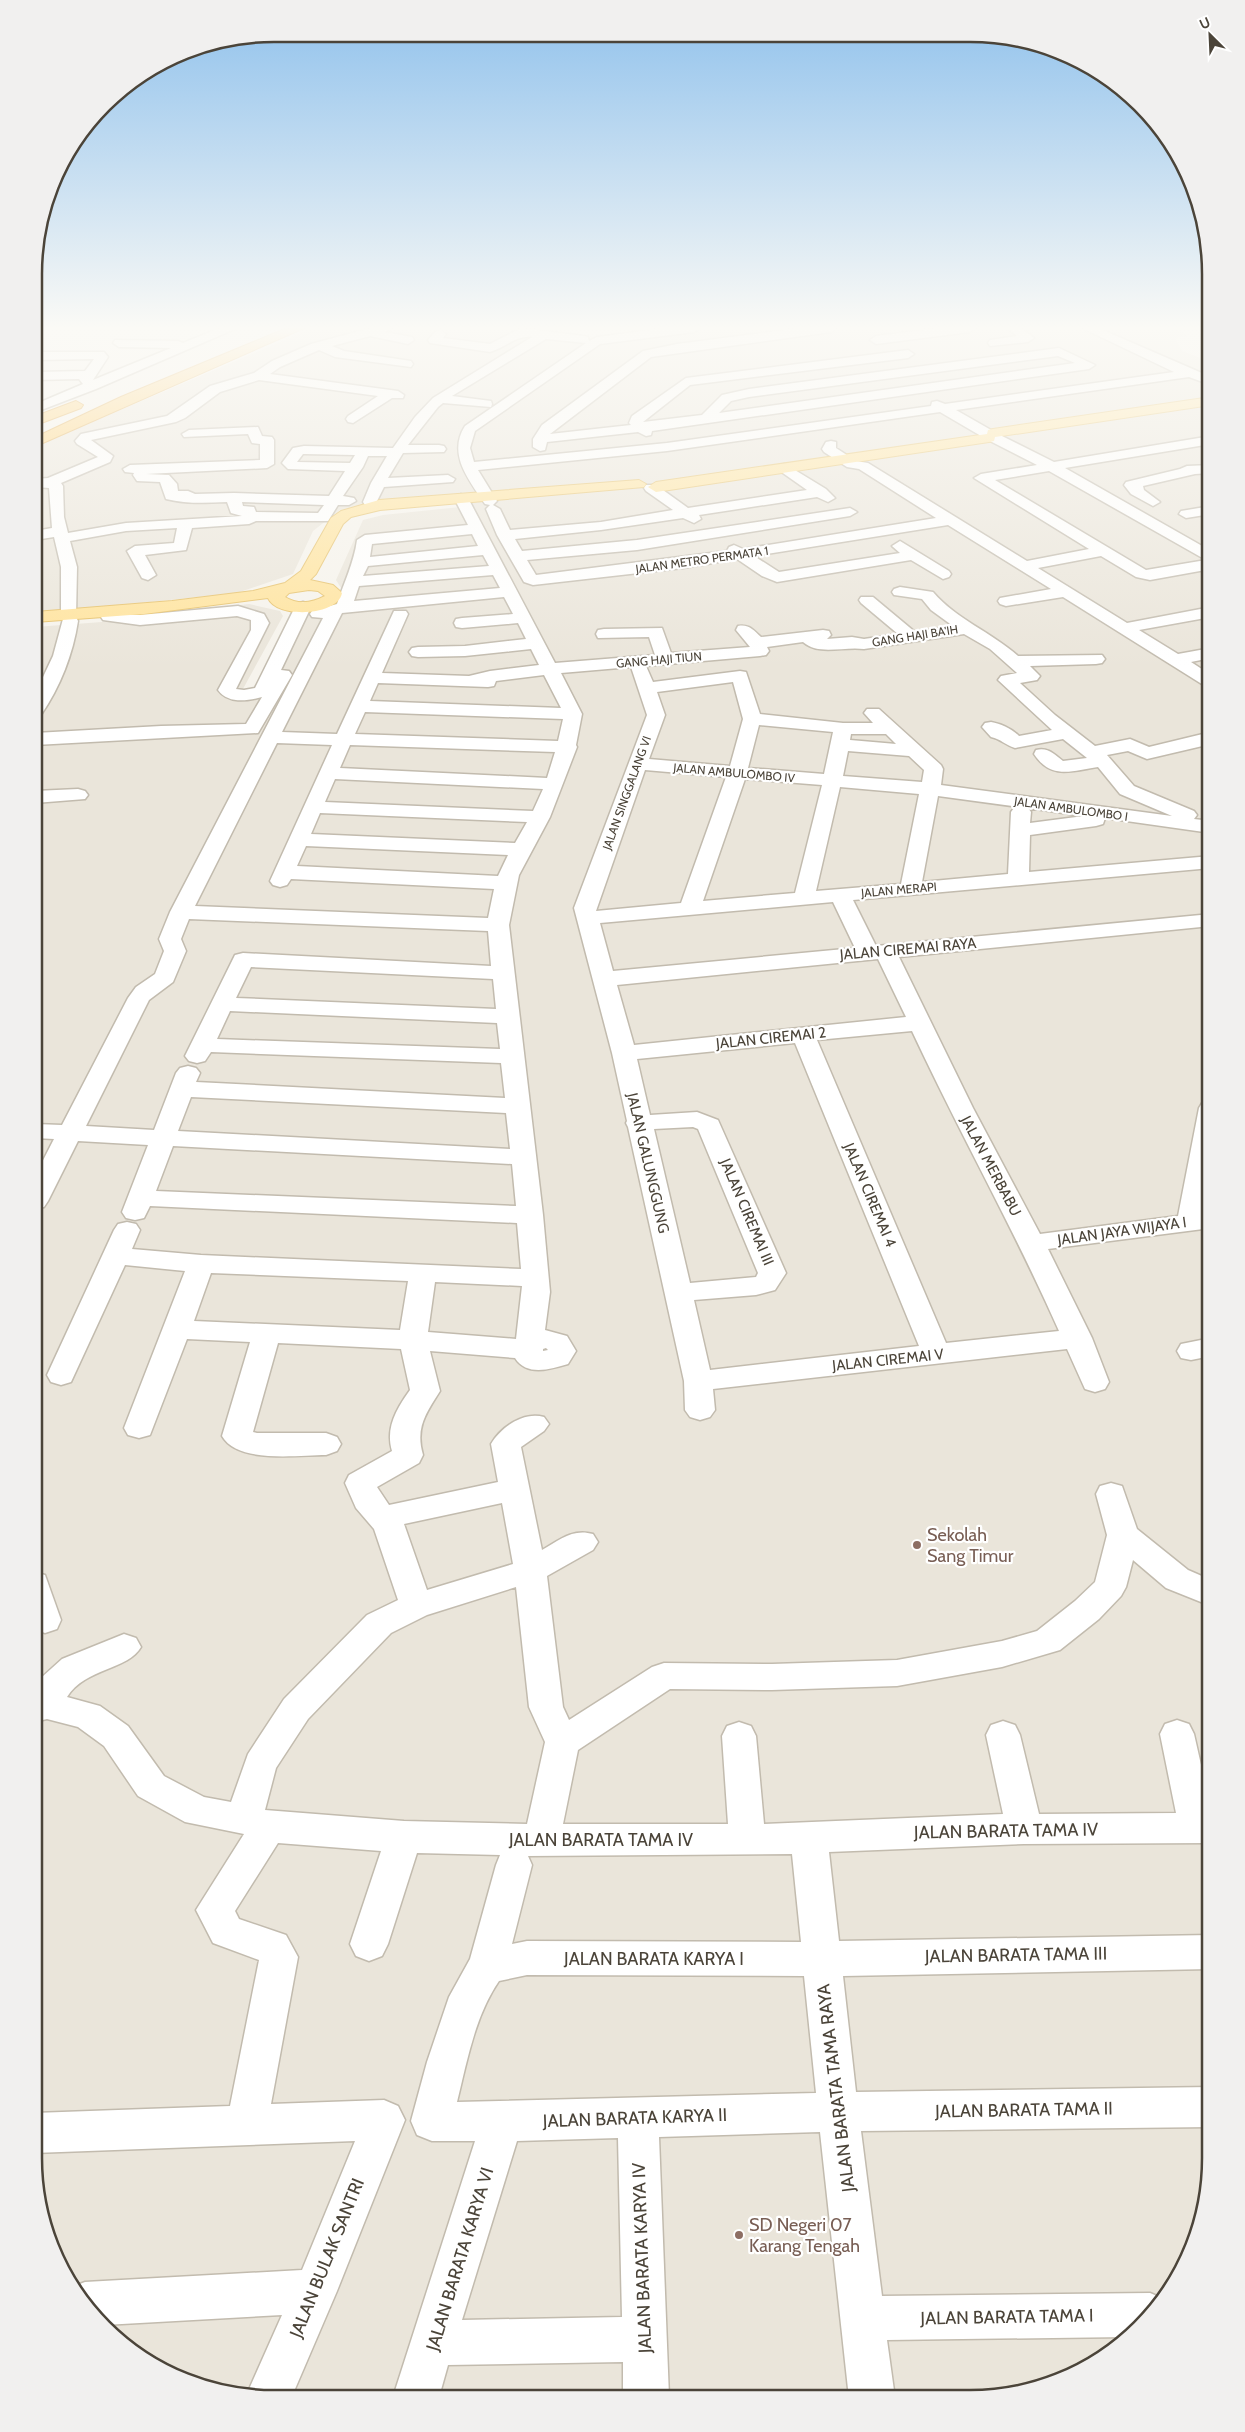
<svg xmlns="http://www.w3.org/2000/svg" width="1245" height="2432" font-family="Cabin,sans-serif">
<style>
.residential{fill:#eae5da}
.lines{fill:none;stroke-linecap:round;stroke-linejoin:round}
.minor-casing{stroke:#c2bbae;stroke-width:3}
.major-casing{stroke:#e6c16a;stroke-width:2}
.highway-casing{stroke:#e0a43c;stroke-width:2}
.minor{fill:#fff;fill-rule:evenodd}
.major{fill:#ffe39c;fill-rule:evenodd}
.highway{fill:#ffcf6e;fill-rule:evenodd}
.education-dot{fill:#8d6e63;stroke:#fff;stroke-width:2}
.labels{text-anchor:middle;stroke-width:4.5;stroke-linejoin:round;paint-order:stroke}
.far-street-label{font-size:12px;fill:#4b4439;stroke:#fff}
.street-label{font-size:15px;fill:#4b4439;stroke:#fff}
.near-education-label{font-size:18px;fill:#785e54;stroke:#fff;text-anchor:start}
.near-street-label{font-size:18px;fill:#4b4439;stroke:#fff}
.rim{fill:none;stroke:#4b4439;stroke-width:2.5}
</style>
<rect width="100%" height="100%" fill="#f6f3ec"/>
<path class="residential" d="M313,328H525L523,330L584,336L588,338L670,328H1178L1187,336L1175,338L1182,351L1211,362V2174L1193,2249L1161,2304L1104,2358L1048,2386L970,2398L243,2396L168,2374L116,2339L74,2291L46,2235L34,2157L35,627L102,622L249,604L280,611L283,616L238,698L257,696L302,613L334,605L343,591L336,580L363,520L383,515L470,506L464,495L370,503L340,510L313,531L293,574L237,593L35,614L36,446Z"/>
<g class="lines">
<defs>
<g id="minor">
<path d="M220,328H237L96,389L36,412V404L83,384L79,379L36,380V372L85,371L94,359L36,360V352H104L108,357L93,380L171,348L119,347L113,343L115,340L178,341L183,343Z"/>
<path d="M371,328H392L385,332L412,337L414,340L408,344L370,336L332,346L344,351L411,361L413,364L411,367L335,357L319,350L280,367L270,374L398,391L404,395L403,398H392L353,423L348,422L346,419L348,416L378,396L259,380L220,392L185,418L176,422L91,440L113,456L110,462L61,483L63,486L64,517L68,533L126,523L242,516L231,513L227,502C206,503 186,504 166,499L160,482L137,481L133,475L134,473L125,472L123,469L130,465L260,460V444L252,443L248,434L184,437L182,434L189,430L258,427L262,436L272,437L274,440V464L267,468L146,474L169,475L177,484L178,491H188L195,494L234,493L329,496L345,471L288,469L282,463L293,448L304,446L393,448L415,417L433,398L532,337C516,335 505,348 490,352L430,343L428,340L436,331L440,330L446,334L443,338L490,344L521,328L584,336L588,337L589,341L597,337L665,328H700L694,332L600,344L475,431L470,448L474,462L667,443L931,406L932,402L937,401L945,404L1174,372L1082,328H1098L1211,377V385L1189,377L956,410L991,430V435H1000L1054,462L1211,436V444L1065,468L1211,551V569L1150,580L1136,577L1101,556L1038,568L1127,623L1211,607V617L1139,630L1178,654L1211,648V658L1191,662L1211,675V687L1205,686L1063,597L1006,606L1000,604L998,601L1000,598L1051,589L948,525L754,556L779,572L900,553L892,546L900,541L949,571L951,574L949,577L943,579L911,560L777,582L762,576L737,559L683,568L533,585L524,582L497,535L486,509L490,505L485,504C469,480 447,454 465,426L586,343L546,339L452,396L491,401L492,404L491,407L443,403L438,407L408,445H439L444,446L446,449L444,452L403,453L388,478L448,475L455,479L453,482L384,487L375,505H365L363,502L371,483L387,456H368L363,467L343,496L354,498L356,501L349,505H338L328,521H256L249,524L192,528L186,550L145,555L156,575L148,580L142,578L127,551L135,546L174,543L177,528L126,531L70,541L77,567L76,617L78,621C73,654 60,687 41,715L35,716V694L53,656L63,619L61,615V567L54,537L35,540V531L52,528L49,488L36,487V479L48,478L98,457L77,444L75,441L81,434L167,416L210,386L254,373L272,361L311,344ZM940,412L981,436H989L990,441L1037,465L981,474L974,478L1089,549L1027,561L868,463L856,461L836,448V442L831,441L826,442L822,449L824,452L847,467L859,469L936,518L743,549L734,545L729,547L727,551L536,575L527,560L637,550L850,516L857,512L850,508L637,540L522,551L515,539L601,530L683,518L694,523L701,519L699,515L817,497L828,502L835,498L826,489L785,464L780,465L778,468L780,471L807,490L688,508L656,485H646L644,488L646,491L673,510L601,522L510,530L500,509L493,505L497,501L478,470L667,451ZM303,454H304L355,455L350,463L297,462ZM1049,471L1206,560L1146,570L995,480ZM242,502L324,505L318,513L256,512L254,507L243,506Z"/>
<path d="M801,328H837L831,332L651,357L550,434L631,425L629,423L632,416L686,378L908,350L914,354L908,358L690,385L643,422L702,415L722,395L749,389L1059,348L1095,365L1089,369L652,431L651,435L646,436L638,432L547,442L545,450L540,451L533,447V439L542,425L643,351L677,344ZM1058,356L1075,363L719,413L731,401L749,397Z"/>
<path d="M940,328H976L970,332L876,344L870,340L876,336Z"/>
<path d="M1007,328H1021L1034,338L1028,342L990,346L988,343L990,340L1017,336Z"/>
<path d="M1211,465V473L1195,474L1143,486L1144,490L1160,502L1153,506L1131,494L1124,485L1126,482L1180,469L1187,466Z"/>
<path d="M461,494L468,498L555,663L655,655L649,637L598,638L596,634L598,630L604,629L662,628L671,653L750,647L736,630L738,626C749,624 753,630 761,637L823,630L829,631L831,635L827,639L852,637L864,639L898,634L861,603L859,600L861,597H873L915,632L953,626L931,610L922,599L894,595L892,592L894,589L900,587L933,592C956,619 991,632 1018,656L1102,655L1105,659L1102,663L1096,664L1030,666L1040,676L1037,680L1020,683L1055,715L1095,746L1130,739L1149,747L1211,732V744L1147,759L1128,751L1107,755L1134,786L1194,811L1197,815L1194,819L1211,821V833L1105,818L1103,824L1096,826L1030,835L1029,872L1211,856V868L853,900L876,946L1211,914V926L899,957L973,1108L1040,1234L1178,1216L1199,1108L1202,1103L1211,1101V1177L1205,1213L1211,1212V1228L1048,1249L1092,1338L1109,1382L1105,1389L1095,1392L1085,1389L1067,1349L713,1389L715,1410L710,1417L700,1420L690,1417L685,1410L684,1381L628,1127L626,1123L627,1121L612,1053L574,908L647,715L631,667L561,673L582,714L576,745L577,747L550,817L519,875L509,925L543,1215L550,1292L545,1330L567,1336L576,1351L568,1364C551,1369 527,1377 515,1358L430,1351L440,1391C426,1413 415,1428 423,1455L419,1463L377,1487L389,1505L498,1482L491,1444C501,1427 524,1411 544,1417L549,1424L544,1431L521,1447L542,1550C559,1540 573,1528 593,1534L598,1542L593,1550L547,1576L563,1707L569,1720L652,1667L664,1663L772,1664L897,1660L1002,1641L1037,1631L1075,1601L1095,1582L1107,1535L1096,1494L1100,1486L1111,1483L1122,1486L1137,1529L1188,1570L1211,1580V1606L1166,1588L1133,1560L1126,1587L1121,1596L1099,1619L1060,1650L1002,1667L897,1686L772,1690L670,1689L578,1750L563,1824H728L722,1736L727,1726L739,1722L751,1726L756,1736L764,1824L1003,1814L986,1735L991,1725L1003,1721L1015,1725L1020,1735L1039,1814L1176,1813L1160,1734L1165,1724L1177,1720L1189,1724L1194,1734L1211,1809V1843L1024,1844L829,1852L839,1941L1211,1935V1969L843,1976L856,2092L1211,2087V2127L861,2131L882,2296L1150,2293L1164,2299L1126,2337L887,2340L895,2398H849L820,2132L659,2137L669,2397H623V2362L448,2365L439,2397H393L475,2141H432L417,2135L411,2121L427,2062L449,1997L470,1959L496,1865L500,1855L417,1853L388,1944L382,1956L369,1961L356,1956L350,1944L381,1851L278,1843L235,1911L239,1919L286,1935L298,1957L271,2104L384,2100L398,2106L405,2120L337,2291L292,2396H246L282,2315L104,2325L72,2287L85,2282L302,2270L355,2141L34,2153V2113L230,2106L259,1960L213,1943L196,1910L244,1834L185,1822L138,1796L104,1746L78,1727L47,1719L34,1722V1694L37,1687L42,1677L62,1659L124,1634L136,1638L141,1647C128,1670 85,1668 67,1697L100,1706L128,1726L164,1776L204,1797L231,1802L248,1754L284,1699L367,1615L398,1600L374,1529L356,1508L345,1483L349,1475L392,1451C385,1428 397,1408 410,1390L401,1349L278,1343L253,1432L257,1433H326L337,1437L341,1444L337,1451L326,1455C298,1455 238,1464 222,1436L250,1342L187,1339L150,1435L139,1438L128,1435L124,1428L185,1271L125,1265L71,1382L61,1385L51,1382L47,1375L114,1230L118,1224L127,1222L136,1224L140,1230L132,1249L201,1255L521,1269L517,1223L150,1206L144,1218L135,1220L126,1218L122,1212L148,1145L78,1141L48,1201L44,1207L35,1209V1176L54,1139L35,1138V1124L62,1125L128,998L136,987L155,974L164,951L159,939L170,912L323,618L312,617L310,614L312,611L337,604C344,582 354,563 357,540L365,535L468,525L454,498ZM472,534L478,546L370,557L372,544ZM483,555L489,566L363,576L368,566ZM493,575L500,588L354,601L359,586ZM504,597L513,614L462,618L456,619L454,623L456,627L462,628L518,623L526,639L465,646L418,647L412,648L409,652L412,656L418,657L465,656L531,649L539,665L490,671L469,676L382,673L408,614L406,611H394L337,734L282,732L342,613ZM964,634L990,649L1017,673L1001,676L998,680L1052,730L1019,736C1011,728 1001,724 991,722L985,723L982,727L991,737C1001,739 1005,745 1015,748L1063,739L1087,758L1063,761C1054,754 1048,747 1036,750L1034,754C1051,780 1072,771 1098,767L1120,794L1172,816L941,785L943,769L941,765L879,709H867L864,713L873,723H843L760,714L746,672L740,671L653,682L646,666L760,656L766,655L769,651L767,647L803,642C819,656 844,646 864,649ZM544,675L561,708L370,701L378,683L488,687L494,686L496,681ZM733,682L743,719L730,766L649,759L665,715L657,692ZM365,712L563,719L558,741L355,734ZM759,725L833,732L824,774L748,768ZM851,734H886L896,744L850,740ZM277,743L332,745L270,881L273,885L280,887L287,885L291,879L494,889L488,918L195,906ZM350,745L555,752L547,778L340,768ZM848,751L909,756L924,770L922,782L843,776ZM645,770L726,777L681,903L596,911ZM335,779L543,789L533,811L325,802ZM745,779L822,785L795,893L703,901ZM840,787L919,794L901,884L816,891ZM938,796L1019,807L1014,808L1011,812L1008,874L922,882ZM1028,808L1084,816L1030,823L1031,812ZM320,813L527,822L515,843L311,834ZM306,846L508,855L498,876L297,866ZM833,902L855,948L613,971L600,923ZM189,919L488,931L491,966L243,953L235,955L185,1056L189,1061L197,1063L205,1061L211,1052L501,1063L505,1098L196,1082L200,1073L196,1068L188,1066L180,1068L176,1073L154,1130L86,1126L149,1000L173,982L186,951L181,939ZM878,959L906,1017L634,1045L617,985ZM251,967L493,979L496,1009L236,998ZM230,1011L497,1023L500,1049L217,1039ZM912,1031C959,1132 1014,1229 1059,1331L946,1343L817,1040ZM795,1043L919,1346L710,1370L694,1300L756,1295L775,1290L786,1273L718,1120L697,1112L650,1115L637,1059ZM191,1097L506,1113L510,1149L178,1131ZM693,1127L698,1129L758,1273L756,1277L690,1283L654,1129ZM173,1146L512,1164L516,1206L156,1191ZM211,1273L408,1281L400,1330L194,1321ZM435,1282L522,1286L516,1339L428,1332ZM546,1348L548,1350L543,1351V1349ZM502,1503L513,1564L427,1590L404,1524ZM516,1587L529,1707L545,1742L527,1824L404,1821L265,1810L276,1768L308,1719L391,1633L427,1615ZM792,1854L801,1942L527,1941L512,1944L532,1865L528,1856ZM527,1975L804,1976L816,2093L457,2102C467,2061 475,2016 499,1981ZM618,2138L622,2317L462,2320L517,2141Z"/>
<path d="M1211,506V514L1186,518L1179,514L1181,511Z"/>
<path d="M303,602L309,604L311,607L281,670L289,671L292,675L258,733L35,745V733L161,726L246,724L262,697C247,701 228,704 218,690L251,630V620L237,616L140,625L103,620L101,617L103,614L140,615L238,606L264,614L269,623L236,689L244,690L255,688L295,607L297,604Z"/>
<path d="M78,789L85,791L88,795L85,799L35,803V791Z"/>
<path d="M1211,1338V1356L1191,1360L1181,1358L1177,1351L1181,1344Z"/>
<path d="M34,1572L45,1575L61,1620L57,1629L45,1633L34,1629Z"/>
</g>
<g id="major">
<path d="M1211,397V405L995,437L994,441L989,442L656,492L648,487L656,482L987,434L988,430L993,429Z"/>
<path d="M639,480L646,484L644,487L380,510L351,517L343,524L316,574L310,580L333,585L342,593C338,616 277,619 268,598L144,614L35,622V612L172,601L253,591L285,583L301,571L331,518L341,511L379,500ZM309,590L318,591L325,596C312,603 298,605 285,597L289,593Z"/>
</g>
<g id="highway">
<path d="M287,328H304L36,446V437L121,397Z"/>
<path d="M76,401L83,405L81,408L36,425V416Z"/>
</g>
</defs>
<use href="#minor" class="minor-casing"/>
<use href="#major" class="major-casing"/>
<use href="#highway" class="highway-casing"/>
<use href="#minor" class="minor"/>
<use href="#major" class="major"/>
<use href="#highway" class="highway"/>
</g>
<linearGradient id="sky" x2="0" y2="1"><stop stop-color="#8fc1ec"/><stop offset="0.49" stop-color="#fbfaf6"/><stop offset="1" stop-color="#fbfaf6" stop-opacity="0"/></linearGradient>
<rect width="1245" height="669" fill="url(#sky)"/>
<g class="education-dot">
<circle cx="917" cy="1545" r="5"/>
<circle cx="739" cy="2235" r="5"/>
</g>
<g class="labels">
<g class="far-street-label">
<text transform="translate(702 560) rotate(-8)" y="4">JALAN METRO PERMATA 1</text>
<text transform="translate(915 636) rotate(-9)" y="4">GANG HAJI BA'IH</text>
<text transform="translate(659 660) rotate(-5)" y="4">GANG HAJI TIUN</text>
<text transform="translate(734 773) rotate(5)" y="4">JALAN AMBULOMBO IV</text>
<text transform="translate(627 793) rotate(-70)" y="4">JALAN SINGGALANG VI</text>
<text transform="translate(1071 809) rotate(8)" y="4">JALAN AMBULOMBO I</text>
<text transform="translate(899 890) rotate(-5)" y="4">JALAN MERAPI</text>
</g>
<g class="street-label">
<text transform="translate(908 949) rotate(-5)" y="5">JALAN CIREMAI RAYA</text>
<text transform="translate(771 1038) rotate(-6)" y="5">JALAN CIREMAI 2</text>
<text transform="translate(648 1163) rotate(77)" y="5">JALAN GALUNGGUNG</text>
<text transform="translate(991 1166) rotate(62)" y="5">JALAN MERBABU</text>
<text transform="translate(870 1195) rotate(67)" y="5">JALAN CIREMAI 4</text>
<text transform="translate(747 1212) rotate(67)" y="5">JALAN CIREMAI III</text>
<text transform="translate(1122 1231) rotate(-8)" y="5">JALAN JAYA WIJAYA I</text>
<text transform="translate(888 1360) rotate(-6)" y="5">JALAN CIREMAI V</text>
</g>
<g class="near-education-label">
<text x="927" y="1541">Sekolah<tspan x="927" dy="21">Sang Timur</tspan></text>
<text x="749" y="2231">SD Negeri 07<tspan x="749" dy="21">Karang Tengah</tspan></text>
</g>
<g class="near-street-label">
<text transform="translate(1006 1831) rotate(-1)" y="6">JALAN BARATA TAMA IV</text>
<text x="601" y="1846">JALAN BARATA TAMA IV</text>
<text transform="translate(1016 1955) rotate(-1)" y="6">JALAN BARATA TAMA III</text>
<text x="654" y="1965">JALAN BARATA KARYA I</text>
<text transform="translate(836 2088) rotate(-97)" y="6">JALAN BARATA TAMA RAYA</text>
<text transform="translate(1024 2110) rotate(-1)" y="6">JALAN BARATA TAMA II</text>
<text transform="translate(635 2118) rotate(-2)" y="6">JALAN BARATA KARYA II</text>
<text transform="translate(327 2258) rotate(-68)" y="6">JALAN BULAK SANTRI</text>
<text transform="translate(642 2258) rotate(-92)" y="6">JALAN BARATA KARYA IV</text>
<text transform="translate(460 2259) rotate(-73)" y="6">JALAN BARATA KARYA VI</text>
<text transform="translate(1007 2317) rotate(-1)" y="6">JALAN BARATA TAMA I</text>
</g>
</g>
<path d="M0 0H1245V2432H0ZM274 42H970A232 232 0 0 1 1202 274V2158A232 232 0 0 1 970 2390H274A232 232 0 0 1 42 2158V274A232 232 0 0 1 274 42Z" fill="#f1f0ef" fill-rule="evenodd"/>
<path class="rim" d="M274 42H970A232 232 0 0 1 1202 274V2158A232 232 0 0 1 970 2390H274A232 232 0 0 1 42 2158V274A232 232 0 0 1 274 42Z"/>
<g transform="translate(1210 35) rotate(336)" stroke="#ffffff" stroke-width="4" paint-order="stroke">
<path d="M0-4L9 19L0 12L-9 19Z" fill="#4b4439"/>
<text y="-8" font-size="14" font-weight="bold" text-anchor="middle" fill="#4b4439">U</text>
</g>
</svg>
